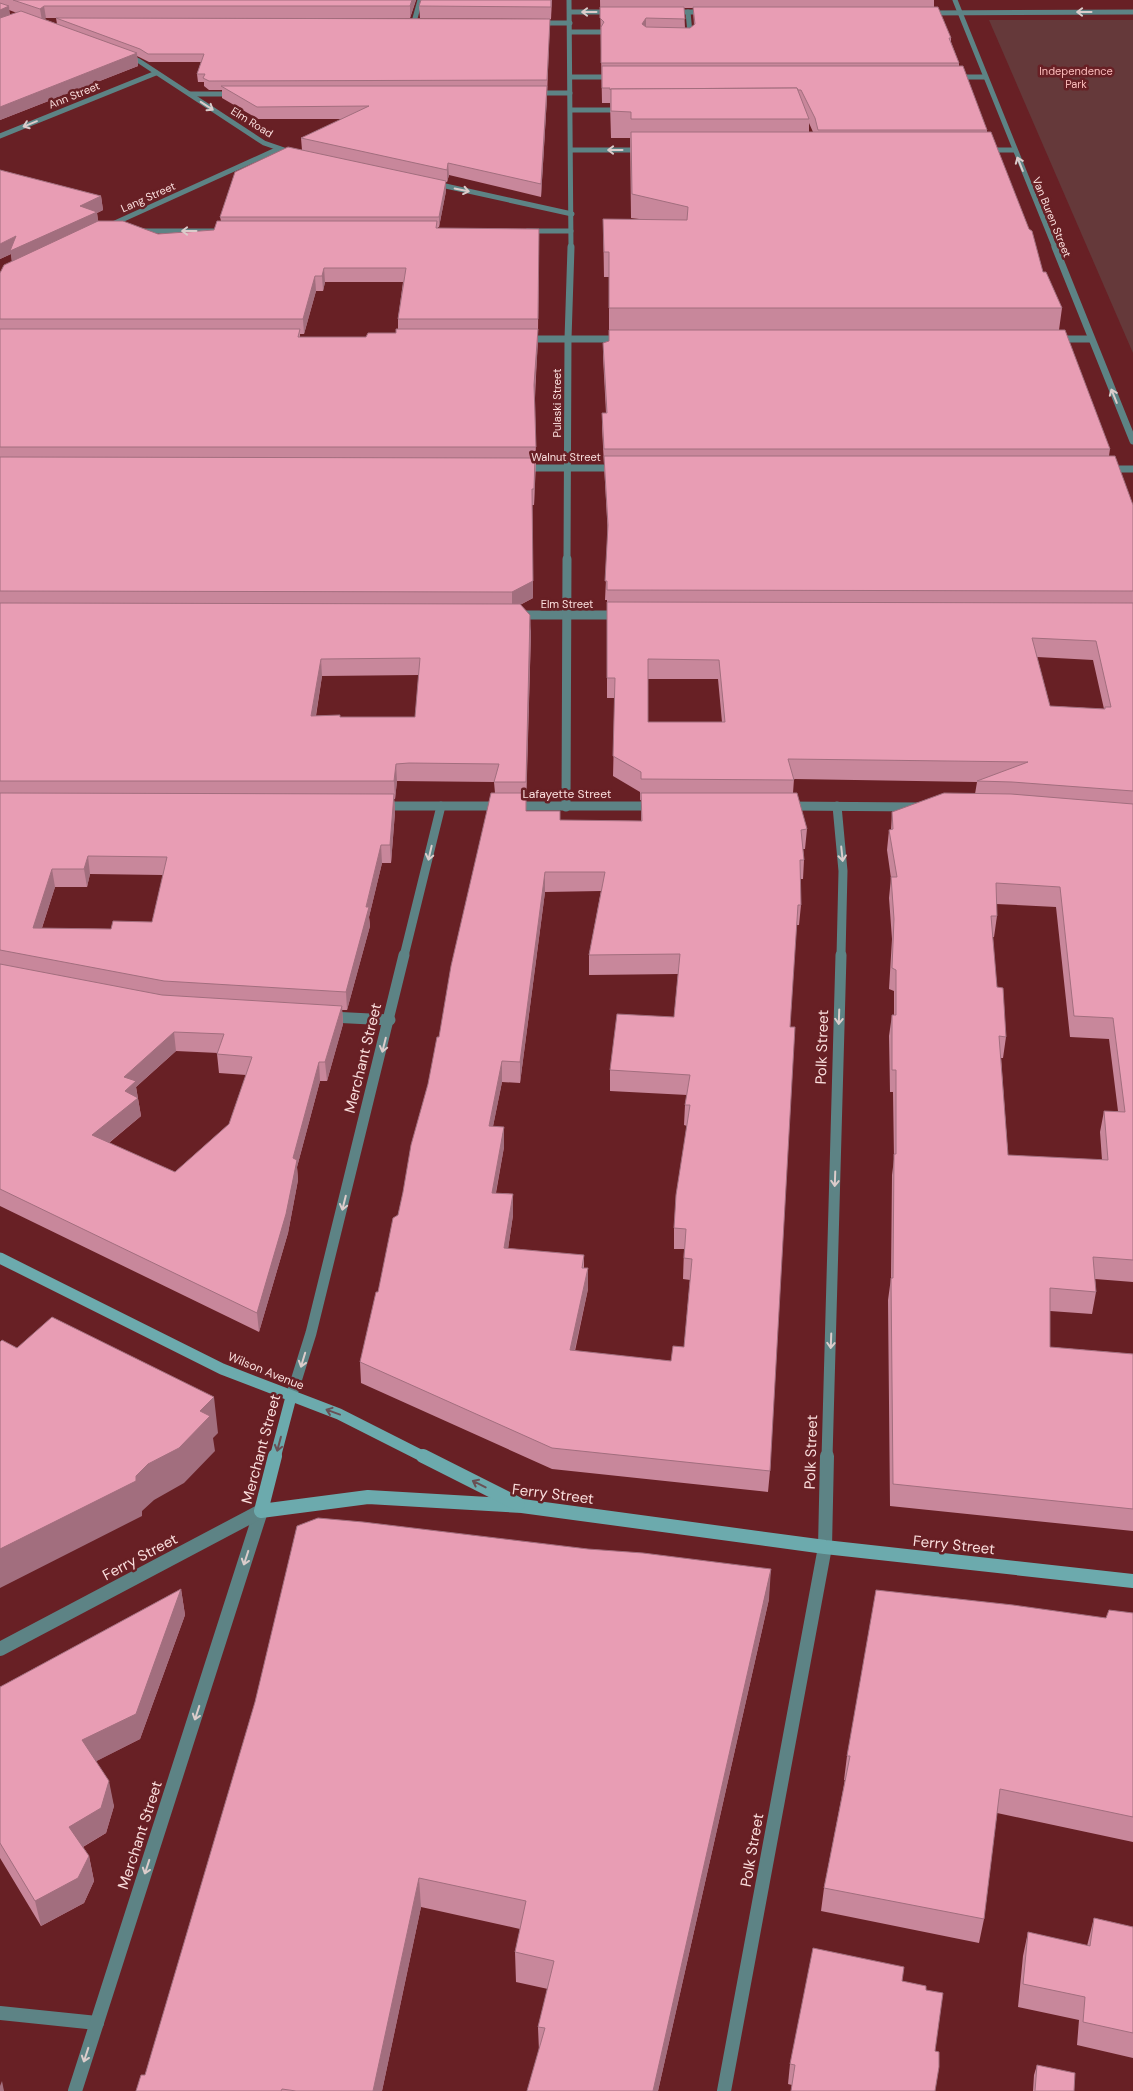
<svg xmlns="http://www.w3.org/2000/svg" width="1133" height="2091" font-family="'DM Sans',sans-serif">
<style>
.green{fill:#65393a}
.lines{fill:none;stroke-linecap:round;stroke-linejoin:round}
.service-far1{stroke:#5d8385;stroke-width:5}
.service{stroke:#5d8385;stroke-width:14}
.minor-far4{stroke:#5d8385;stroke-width:5}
.minor-far3{stroke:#5d8385;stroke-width:7}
.minor-far2{stroke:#5d8385;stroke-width:9}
.minor-far1{stroke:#5d8385;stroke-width:11}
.minor{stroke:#5d8385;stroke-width:14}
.tertiary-far3{stroke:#5d8385;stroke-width:5}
.tertiary-far2{stroke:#5d8385;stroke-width:7}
.tertiary-far1{stroke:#5d8385;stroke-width:9}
.tertiary{stroke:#5d8385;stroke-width:14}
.secondary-far1{stroke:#6caaad;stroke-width:11}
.secondary{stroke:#6caaad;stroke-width:14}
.wall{fill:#c8879b;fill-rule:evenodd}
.shaded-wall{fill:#a26e7e}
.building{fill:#e89db4;stroke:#a26e7e;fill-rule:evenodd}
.oneway{stroke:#dbcccb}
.oneway2{stroke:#695055}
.labels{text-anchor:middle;stroke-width:5;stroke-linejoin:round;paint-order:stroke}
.far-park-label{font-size:11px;fill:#fbbbba;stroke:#682025}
.far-street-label{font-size:11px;fill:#fadedd;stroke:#682025}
.street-label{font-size:12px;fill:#fadedd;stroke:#682025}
.near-street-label{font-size:15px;fill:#fadedd;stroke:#682025}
</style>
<rect width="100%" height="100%" fill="#682025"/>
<path class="green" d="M989,20H1133V353Z"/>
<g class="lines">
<g class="service-far1">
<path d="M414,22L420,0"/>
<path d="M570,32H600"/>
<path d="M682,33H690L688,12"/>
<path d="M571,110H622"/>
</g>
<path class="service" d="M0,2013L97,2023"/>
<g class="minor-far4">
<path d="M569,0L571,248"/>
<path d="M570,12H612"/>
<path d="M672,12H705"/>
<path d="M927,13L1133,12"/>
<path d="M539,23H570"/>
<path d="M125,55L139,61L264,143L293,153"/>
<path d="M571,77H615"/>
<path d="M954,77H985"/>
<path d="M535,93H570"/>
<path d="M190,94H236"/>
<path d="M0,136L156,73"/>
<path d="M572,150H643"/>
<path d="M985,150H1014"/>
<path d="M432,183L572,214"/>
<path d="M106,227L278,149"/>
<path d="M137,231H215"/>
<path d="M527,231H571"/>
</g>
<g class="minor-far3">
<path d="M524,339H622"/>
<path d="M1057,339H1091"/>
<path d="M567,561L568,339L571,247"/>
</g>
<g class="minor-far2">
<path d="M518,615H619"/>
<path d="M837,806L843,871L841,956"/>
<path d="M566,807L567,559"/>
<path d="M404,956L441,806"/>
</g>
<g class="minor-far1">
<path d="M331,1017L390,1020"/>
<path d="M291,1397L311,1333L404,955"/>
<path d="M827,1458L841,955"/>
</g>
<g class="minor">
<path d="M75,2091L261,1511"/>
<path d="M724,2091L825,1547L827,1456"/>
</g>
<path class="tertiary-far3" d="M955,0L1055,248"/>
<g class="tertiary-far2">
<path d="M1055,247L1133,441"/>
<path d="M523,468H616"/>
<path d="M1106,469H1133"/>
</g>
<g class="tertiary-far1">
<path d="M382,806H500"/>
<path d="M514,806H655"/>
<path d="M787,806L920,807"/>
</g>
<path class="tertiary" d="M0,1649L261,1511"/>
<g class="secondary-far1">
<path d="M0,1258L222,1369L339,1414L426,1458"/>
<path d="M275,1458L291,1397"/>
</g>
<g class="secondary">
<path d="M275,1456L261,1511L368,1497L522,1506L825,1547L1133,1581"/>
<path d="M423,1456L518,1504"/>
</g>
</g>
<g class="wall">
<path d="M0,0H416L410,18H46L44,19L57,24L56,18L550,19L547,97L541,197L449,175L447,182H446V191L439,227H438V228L539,229L538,334L535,398L536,463L534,505H532L533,598L520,605L531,632L526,811L560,820L641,821V800H640V792L613,776L615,698H607V600H605L608,537L602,428V413H606L603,357V343L609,341V277H604L603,219H639L631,218L630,138H611L610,103H602L600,0H934V7L951,38V42L959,63V66L987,130V132L1043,272L1062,308L1059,330L1110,449L1109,456L1133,505V1282L1095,1279L1096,1292L1092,1314L1050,1311V1347L1133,1354V1531L890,1506L888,1300L891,1278L892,1175L894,1159L893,1092H890L889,1036L892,1015H894V991L889,989L892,939L889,898L891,878L887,850L889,830H891L892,812L975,794L977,782L794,779L793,793L807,829L805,849H803L804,860L803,879H800L801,905L799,925H796L790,1027L770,1471L768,1492L552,1469L361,1383L360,1362L378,1292L398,1215L495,793L494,782L397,781L395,799H394L395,812L391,863H382L369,917L370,926L347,1010H342L343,1024L327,1081H320L297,1167L298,1180L288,1233L259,1332L0,1206V273L12,261L11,254L0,259V170L101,196L103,210L97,213L98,221L158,234L214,230L221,221L220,217L302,150L301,138L343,119H258L222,98V90H209L204,86V82H198L197,74L201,62H149L137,56L138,66L0,120ZM684,8H693L694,25L690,28H685ZM9,10L17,13L10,15ZM809,123L813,132H809ZM325,282H403L398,319V329L396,333L366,337H300V334H304L316,291H323ZM1037,657L1093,660L1104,709L1050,706ZM419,675L415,717H340L316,716L322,676ZM648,679H718L722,722H648ZM90,874L163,875L152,922L111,929L42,928L55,887H87ZM601,891L589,955V975L678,974L674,1017L610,1070V1091L687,1095L685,1105L684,1125L687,1126L674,1228V1249H684L683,1279L690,1280L684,1347L671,1361L575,1351L588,1289V1268H584V1255L508,1249L513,1215V1194L496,1193L504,1147L493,1126L502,1082L520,1083L545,892ZM996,904L1056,907L1070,1037L1109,1039L1118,1111H1104L1100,1132L1102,1160L1008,1155L1001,1058H1003L1006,1037L997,987L992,937H994L997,916ZM176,1051L218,1053L217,1054L219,1073L246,1075L229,1124L175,1172L109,1143L141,1116L136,1087Z"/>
<path d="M421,0H552L551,19L420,18L419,6Z"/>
<path d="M181,1589L185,1615L140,1739L96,1761L114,1806L106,1833L83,1847L89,1856L94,1881L84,1903L41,1926L0,1858V1687Z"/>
<path d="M769,1599L658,2091H527L539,2051L538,2027L548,1989L516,1982L515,1952L520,1929L421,1907L382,2091H136L145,2075Z"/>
<path d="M1133,1613V1842L997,1813L984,1919L979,1943L821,1911L824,1888L845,1780H844L847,1756L1106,1618Z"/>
<path d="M1094,1918L1133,1927V2058L1077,2045L1079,2020L1018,2007L1023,1956L1028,1932L1087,1946Z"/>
<path d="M902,1981L926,1990L935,2051L792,2085L788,2084L790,2064Z"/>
<path d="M1037,2065L1074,2091H1033L1034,2075Z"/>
</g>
<g class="shaded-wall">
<path d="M412,0H416L410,18V6Z"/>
<path d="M9,6L10,18L0,23V10Z"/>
<path d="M44,6L46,18L42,21L40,9Z"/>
<path d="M646,18V28L642,24Z"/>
<path d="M137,53L138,66L0,120V107Z"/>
<path d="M547,86V97L541,197V184Z"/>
<path d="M448,163L449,175L447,182V170Z"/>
<path d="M446,181V191L439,227V217Z"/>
<path d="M101,196L103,210L97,213L99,226L12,265L11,254L0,259V244Z"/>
<path d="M324,268L325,282L323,291L322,276Z"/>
<path d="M315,276L316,291L304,334L303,319Z"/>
<path d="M538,329V344L534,400V385Z"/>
<path d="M535,458V474L534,505V489Z"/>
<path d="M532,505L533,598L512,609V592Z"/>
<path d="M530,615L531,632L526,799V782Z"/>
<path d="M321,659L322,676L313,733L311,716Z"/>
<path d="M396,764L397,781L395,799L394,781Z"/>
<path d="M394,794L395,812L391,863L390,845Z"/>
<path d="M381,845L382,863L369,917L370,926L347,1010L346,992Z"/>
<path d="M88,856L90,874L87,887L84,869Z"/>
<path d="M52,869L55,887L36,946L33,928Z"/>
<path d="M545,872V892L520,1083V1062Z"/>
<path d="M342,1006L343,1024L327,1081L325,1062Z"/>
<path d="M174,1032L176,1051L136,1087L141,1116L95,1154L92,1135L124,1077Z"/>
<path d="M502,1061V1082L489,1146V1126Z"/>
<path d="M319,1062L320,1081L297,1167L298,1180L288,1233L259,1332L257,1313L293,1158Z"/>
<path d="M504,1127V1147L492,1213V1193Z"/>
<path d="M513,1194V1215L505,1269L504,1248Z"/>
<path d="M588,1268V1289L570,1371V1350Z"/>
<path d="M214,1397L218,1433L213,1438L215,1451L184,1483L154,1500L142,1511V1516L0,1588V1549L136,1476Z"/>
<path d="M771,1569L769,1599L658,2091H653Z"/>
<path d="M181,1589L185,1615L140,1739L87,1766L82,1740Z"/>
<path d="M109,1781L114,1806L106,1833L74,1852L69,1827Z"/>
<path d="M89,1856L94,1881L84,1903L41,1926L35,1901Z"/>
<path d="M419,1878L421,1907L382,2091H373Z"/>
<path d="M2,2081L4,2091H0V2086Z"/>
</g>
<g class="building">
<path d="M13,0H412L410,6H44L40,9Z"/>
<path d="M421,0H551V7L419,6Z"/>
<path d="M0,3L9,6L0,10Z"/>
<path d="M600,7H684L685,19L646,18L642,24L646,27L690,28L695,24L693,7H938L951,38H949L959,63H601V27L604,22L600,18Z"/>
<path d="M21,11L137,53L0,107V18Z"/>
<path d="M56,18L550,19L547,80L209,81L203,78L205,74H197L204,54H148L140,49Z"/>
<path d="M602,66H963L987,130H818L815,118L801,90H798L797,88L611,89L610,90V88H602Z"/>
<path d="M221,86H547L541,184L448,163L447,170L301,138L369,106L257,107Z"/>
<path d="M797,88L809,119H631V112L611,111V89Z"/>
<path d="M631,132H991L1029,229L1032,231L1043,272H1046L1062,308H609V252H604L603,219L687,220L688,207L632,194Z"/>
<path d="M288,147L446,181L439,217H220L235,172Z"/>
<path d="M0,170L101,196L80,206L97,212L10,251L16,236L0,244Z"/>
<path d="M98,221H123L158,234L214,230L217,221H437L436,228L539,229L538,319H398L406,268H324L322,276H315L303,319H0V273L4,265Z"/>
<path d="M0,329H300L298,337H366L368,333H396V329H538L534,385L536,447H0Z"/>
<path d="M609,330H1065L1110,449H604L602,413H607L603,343L609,341Z"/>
<path d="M604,456H1115L1133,505V591L607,590V581H605L608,525Z"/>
<path d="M0,457L535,458L534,489H532L533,581L512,592L0,591Z"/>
<path d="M607,602L1133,603V791L1012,782L977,781L1028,762L788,759L794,780L641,779V772L613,756L615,678H607ZM1032,638L1096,641L1111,707H1105V709L1050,706ZM648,659L719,660L725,722H648Z"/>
<path d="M0,603L520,604L530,615L526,782H494L499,764L409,763L396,764L394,781H0ZM420,658L415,717H340V715L311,716L321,659Z"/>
<path d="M0,793L394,794L390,845H381L366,907H369L346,992L164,981L0,950ZM88,856L167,857L152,922L113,921L111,929L33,928L52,869H84Z"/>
<path d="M491,793H526V811H560V820L642,821L641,793H797L807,829L801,830L804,860H800L801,905H798L790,1027H795L770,1471L552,1448L360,1362L376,1292H378L393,1218L398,1215L403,1192L411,1145L428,1084L437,1037H439L451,966ZM545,872H605L589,955L680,954L674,1017L617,1014L610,1070L690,1075L685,1105H690L676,1195L674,1228L686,1229L684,1258L692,1259L684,1347L673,1346L671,1361L570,1350L588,1268H582L584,1255L504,1248L513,1194L492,1193L504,1127L489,1126L502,1061L520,1062Z"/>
<path d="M944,793L1011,794L1133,804V1260L1093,1257L1096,1292L1050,1288V1347L1133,1354V1509L893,1484L891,1278H893L894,1154H896V1070H892V1015H896V970L892,968L894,919L891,877H897L889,830L893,829L892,812ZM996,883L1060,887L1074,1016L1113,1018L1125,1112L1104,1111L1108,1160L1008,1155L999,1036L1006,1037L1003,988L997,987L991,916H997Z"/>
<path d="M0,964L162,995L342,1006L325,1062H319L293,1158L297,1160L286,1214L257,1313L0,1189ZM174,1032L224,1034L217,1054L252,1057L229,1124L175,1172L92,1135L138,1098L125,1091L136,1081L124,1077Z"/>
<path d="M52,1317L214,1397L200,1411L210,1416L179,1448L148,1464L136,1476V1481L0,1549V1342L2,1340L17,1348Z"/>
<path d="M318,1518L363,1522L588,1549L643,1553L771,1569L653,2091H527L545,2028L538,2027L554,1961L515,1952L526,1901L419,1878L373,2091H296L282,2089L281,2091H136L141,2075H145L255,1702L297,1526Z"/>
<path d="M181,1589L136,1714L82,1740L109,1781L101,1808L69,1827L89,1856L78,1878L35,1901L0,1843V1687Z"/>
<path d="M876,1590L1013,1605L1106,1618L1109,1610L1133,1613V1817L1000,1789L984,1919L824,1888L850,1756H847Z"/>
<path d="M1094,1918L1133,1927V2033L1083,2022L1085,1997L1023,1984L1028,1932L1090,1946Z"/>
<path d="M813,1948L904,1967L902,1981L926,1986V1990L943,1993L935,2051L939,2052V2067L935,2091H791L795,2065L790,2064Z"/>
<path d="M1037,2065L1075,2073L1074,2091H1035Z"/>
</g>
<defs><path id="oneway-shaft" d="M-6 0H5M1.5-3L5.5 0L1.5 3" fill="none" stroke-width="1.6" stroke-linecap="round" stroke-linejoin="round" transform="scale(1.25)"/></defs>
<g class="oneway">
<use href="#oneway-shaft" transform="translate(589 12) rotate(180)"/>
<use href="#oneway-shaft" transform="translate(1084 12) rotate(180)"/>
<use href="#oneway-shaft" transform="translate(207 106) rotate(33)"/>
<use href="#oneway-shaft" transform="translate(30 124) rotate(158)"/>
<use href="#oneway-shaft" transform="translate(615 150) rotate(180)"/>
<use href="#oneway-shaft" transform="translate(1020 164) rotate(-112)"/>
<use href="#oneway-shaft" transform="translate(462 190) rotate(12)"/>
<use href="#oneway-shaft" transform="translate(189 231) rotate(-180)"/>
<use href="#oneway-shaft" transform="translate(1114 396) rotate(-112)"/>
<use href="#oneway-shaft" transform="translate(430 853) rotate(103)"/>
<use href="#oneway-shaft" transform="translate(842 854) rotate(84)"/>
<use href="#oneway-shaft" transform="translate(839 1017) rotate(92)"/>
<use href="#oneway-shaft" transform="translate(384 1045) rotate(104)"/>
<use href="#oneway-shaft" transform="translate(835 1179) rotate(92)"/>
<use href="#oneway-shaft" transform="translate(344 1203) rotate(104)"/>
<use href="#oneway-shaft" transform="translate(831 1341) rotate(92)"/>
<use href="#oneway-shaft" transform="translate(303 1360) rotate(107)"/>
<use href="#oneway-shaft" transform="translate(246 1558) rotate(108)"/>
<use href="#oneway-shaft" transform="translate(197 1713) rotate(108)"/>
<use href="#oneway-shaft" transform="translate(147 1867) rotate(108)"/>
<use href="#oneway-shaft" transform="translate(86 2055) rotate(108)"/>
</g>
<g class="oneway2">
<use href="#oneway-shaft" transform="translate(333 1412) rotate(-160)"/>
<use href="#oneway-shaft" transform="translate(279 1444) rotate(105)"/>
<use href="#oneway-shaft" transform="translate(479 1484) rotate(-153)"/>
</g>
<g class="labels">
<g class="far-park-label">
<text x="1076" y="75">Independence<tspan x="1076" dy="13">Park</tspan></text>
</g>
<g class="far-street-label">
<text transform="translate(74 95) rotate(-22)" y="4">Ann Street</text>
<text transform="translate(252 122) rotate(32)" y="4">Elm Road</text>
<text transform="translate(148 197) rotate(-24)" y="4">Lang Street</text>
<text transform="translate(1052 217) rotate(68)" y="4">Van Buren Street</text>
<text transform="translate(557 403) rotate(-90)" y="4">Pulaski Street</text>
<text x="566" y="461">Walnut Street</text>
<text x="567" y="608">Elm Street</text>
</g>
<g class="street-label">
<text x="567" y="798">Lafayette Street</text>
<text transform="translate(266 1371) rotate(22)" y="4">Wilson Avenue</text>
</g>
<g class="near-street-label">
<text transform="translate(822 1047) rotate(-88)" y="5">Polk Street</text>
<text transform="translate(363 1058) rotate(-76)" y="5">Merchant Street</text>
<text transform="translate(261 1449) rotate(-75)" y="5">Merchant Street</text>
<text transform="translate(811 1452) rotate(-88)" y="5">Polk Street</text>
<text transform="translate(553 1494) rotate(7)" y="5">Ferry Street</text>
<text transform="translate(954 1545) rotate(6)" y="5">Ferry Street</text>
<text transform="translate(140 1557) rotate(-28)" y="5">Ferry Street</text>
<text transform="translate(140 1835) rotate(-72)" y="5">Merchant Street</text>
<text transform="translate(752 1850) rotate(-80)" y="5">Polk Street</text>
</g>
</g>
</svg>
